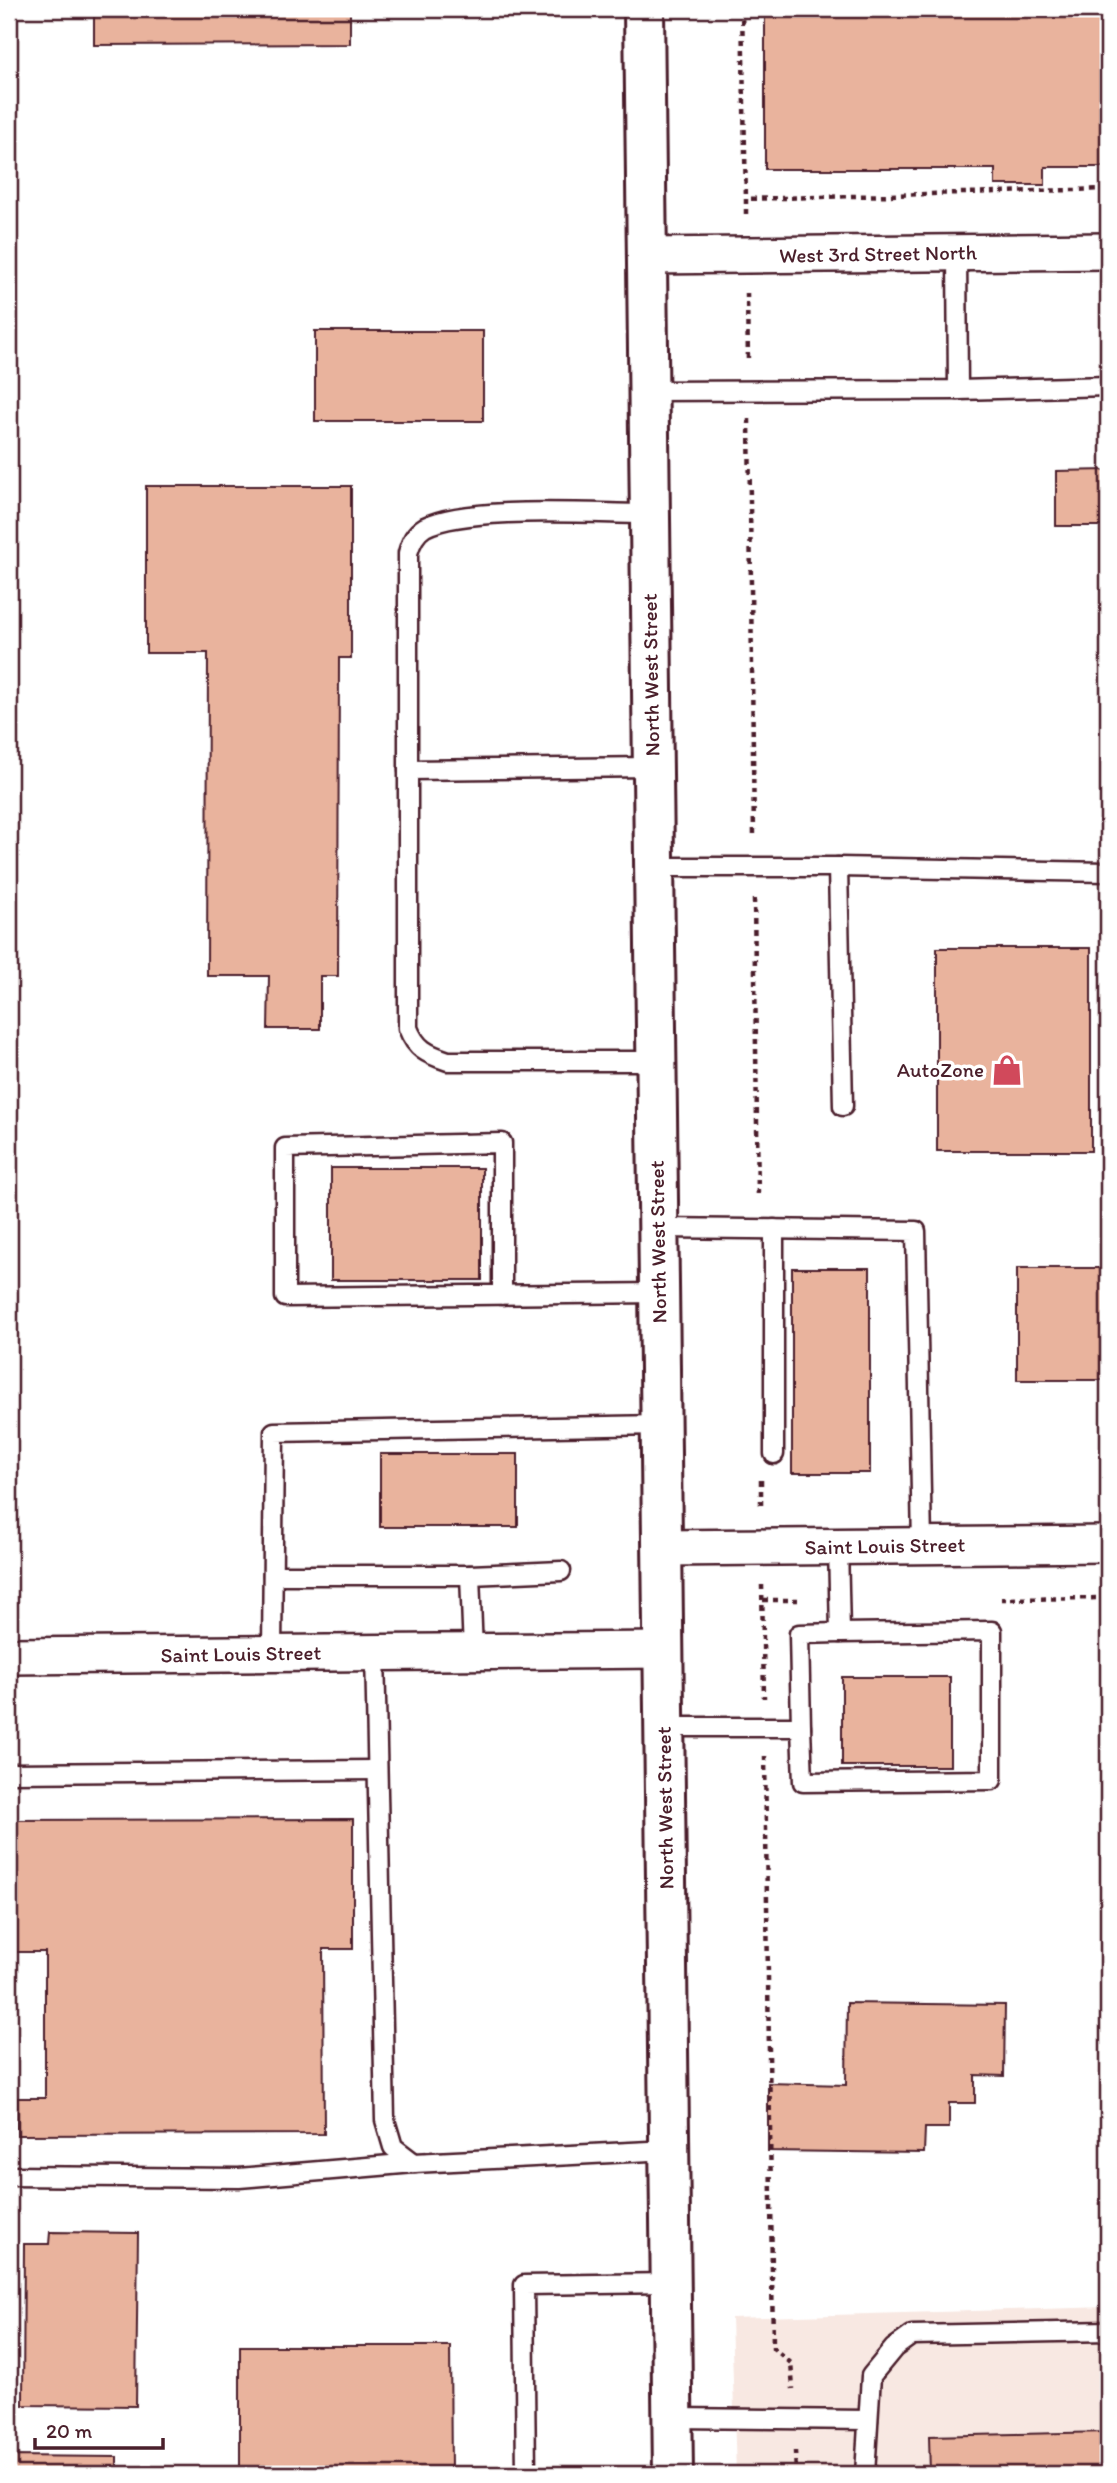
<svg xmlns="http://www.w3.org/2000/svg" width="1117" height="2483" font-family="Itim,sans-serif">
<style>
.built{fill:#f8e8e2}
.building{fill:#e9b39d;stroke:#4a1f2b;stroke-width:2}
.lines{fill:none;stroke-linecap:round;stroke-linejoin:round}
.lane-casing{stroke:#4a1f2b;stroke-width:23}
.street-casing{stroke:#4a1f2b;stroke-width:40}
.secondary-casing{stroke:#4a1f2b;stroke-width:44}
.path{stroke:#4a1f2b;stroke-width:4.5;stroke-dasharray:5 5;stroke-linecap:butt}
.lane{stroke:#fff;stroke-width:18}
.street{stroke:#fff;stroke-width:35}
.secondary{stroke:#fff;stroke-width:38}
.labels{text-anchor:middle;stroke-width:7;stroke-linejoin:round;paint-order:stroke}
.street-label{font-size:21px;fill:#4a1f2b;stroke:#fff}
.poi-label{font-size:21px;fill:#4a1f2b;stroke:#fff;text-anchor:end}
</style>
<rect width="100%" height="100%" fill="#fff"/>
<filter id="ink" filterUnits="userSpaceOnUse"><feTurbulence type="fractalNoise" baseFrequency=".0143" numOctaves="2"/><feDisplacementMap in="SourceGraphic" scale="14" xChannelSelector="R" yChannelSelector="G"/><feConvolveMatrix kernelMatrix="1 2 1 2 8 2 1 2 1" color-interpolation-filters="sRGB"/></filter>
<g filter="url(#ink)">
<path class="built" d="M1108,2307V2474H736L731,2318Z"/>
<g class="building">
<path d="M94,9H350V44L94,45Z"/>
<path d="M765,9H1108V167H1045V185H995V169H765Z"/>
<rect x="315" y="331" width="168" height="90"/>
<path d="M1108,470V526H1056V471Z"/>
<path d="M146,486H351V658H339L338,976H320V1029H268L269,976H207L208,653H146Z"/>
<rect x="937" y="948" width="154" height="203"/>
<rect x="331" y="1168" width="151" height="112"/>
<rect x="792" y="1268" width="78" height="205"/>
<rect x="1017" y="1268" width="91" height="112"/>
<rect x="380" y="1454" width="138" height="73"/>
<rect x="842" y="1677" width="108" height="89"/>
<path d="M353,1819V1949H323L324,2134L17,2135V2098H45V1952H12V1820Z"/>
<path d="M847,2003L1005,2005L1004,2076L975,2075V2103H949V2128H925L924,2153L768,2151V2083L846,2085Z"/>
<path d="M50,2232L138,2233L136,2406L23,2405L24,2244H49Z"/>
<path d="M240,2346H450L451,2474H240Z"/>
<path d="M1108,2432V2474H930L929,2436Z"/>
<path d="M9,2456L117,2457V2474H9Z"/>
</g>
<g class="lines">
<defs>
<g id="lane">
<path d="M958,390L1108,386"/>
<path d="M648,391L958,390L957,253"/>
<path d="M649,514C597,514 467,505 425,527C415,533 411,542 408,553V1028C416,1049 427,1054 448,1061H655"/>
<path d="M408,770L651,767"/>
<path d="M653,867H838L843,1106"/>
<path d="M838,867L1108,872"/>
<path d="M658,1228L916,1231L922,1545"/>
<path d="M774,1229V1454"/>
<path d="M502,1295V1143L285,1148V1297L659,1293"/>
<path d="M273,1575H470L473,1652"/>
<path d="M470,1575L561,1571"/>
<path d="M375,1652L385,2120L393,2147L414,2163L670,2150"/>
<path d="M272,1653L274,1432L660,1425"/>
<path d="M664,1727H801L803,1782L992,1780V1631L840,1633L838,1546"/>
<path d="M801,1727L799,1634L840,1633"/>
<path d="M9,1773L377,1770"/>
<path d="M9,2176L239,2178L414,2163"/>
<path d="M673,2418L868,2420"/>
<path d="M526,2474L524,2285L671,2283"/>
<path d="M865,2474L871,2376L894,2348L912,2335L1108,2331"/>
</g>
<g id="street">
<path d="M647,256L1108,251"/>
<path d="M662,1548L1108,1544"/>
<path d="M9,1656L663,1650"/>
</g>
<path id="secondary" d="M644,9L673,2474"/>
</defs>
<use href="#lane" class="lane-casing"/>
<use href="#street" class="street-casing"/>
<use href="#secondary" class="secondary-casing"/>
<g class="path">
<path d="M742,9L746,199"/>
<path d="M746,214V199L1108,189"/>
<path d="M747,293L748,361"/>
<path d="M749,419L754,837"/>
<path d="M754,899L758,1198"/>
<path d="M761,1480V1509"/>
<path d="M762,1585L764,1698"/>
<path d="M1001,1599L1108,1598"/>
<path d="M763,1600H799"/>
<path d="M765,1756L773,2348L791,2363L793,2389"/>
<path d="M795,2451L796,2474"/>
</g>
<use href="#lane" class="lane"/>
<use href="#street" class="street"/>
<use href="#secondary" class="secondary"/>
</g>
</g>
<defs>
<symbol id="shop-bare" viewBox="-9 -9 18 18"><path d="M-5-2.5h2.3a2.7 3.5 0 0 1 5.4 0H5L5.5 6h-11ZM-1.5-2.5h3a1.5 2.3 0 0 0-3 0Z" fill="#d1495b" stroke="#fff" stroke-width="2.5" paint-order="stroke"/></symbol>
</defs>
<g fill-rule="evenodd">
<use href="#shop-bare" x="985" y="1048" width="44" height="44"/>
</g>
<g class="labels">
<g class="street-label">
<text transform="translate(878 254) rotate(-1)" y="7">West 3rd Street North</text>
<text transform="translate(651 675) rotate(-91)" y="7">North West Street</text>
<text transform="translate(658 1242) rotate(-91)" y="7">North West Street</text>
<text transform="translate(885 1546) rotate(-1)" y="7">Saint Louis Street</text>
<text transform="translate(241 1654) rotate(-1)" y="7">Saint Louis Street</text>
<text transform="translate(665 1808) rotate(-91)" y="7">North West Street</text>
</g>
<g class="poi-label">
<text x="984" y="1077">AutoZone</text>
</g>
</g>
<rect width="1117" height="2483" fill="none" stroke="#fff" stroke-width="35"/>
<rect x="18" y="18" width="1082" height="2448" fill="none" stroke="#4a1f2b" stroke-width="2.5" filter="url(#ink)"/>
<path d="M35 2438v10h128v-10" fill="none" stroke="#4a1f2b" stroke-width="3.5"/>
<text x="46" y="2438" font-size="21" fill="#4a1f2b" stroke="#ffffff" stroke-width="5" paint-order="stroke">20 m</text>
</svg>
